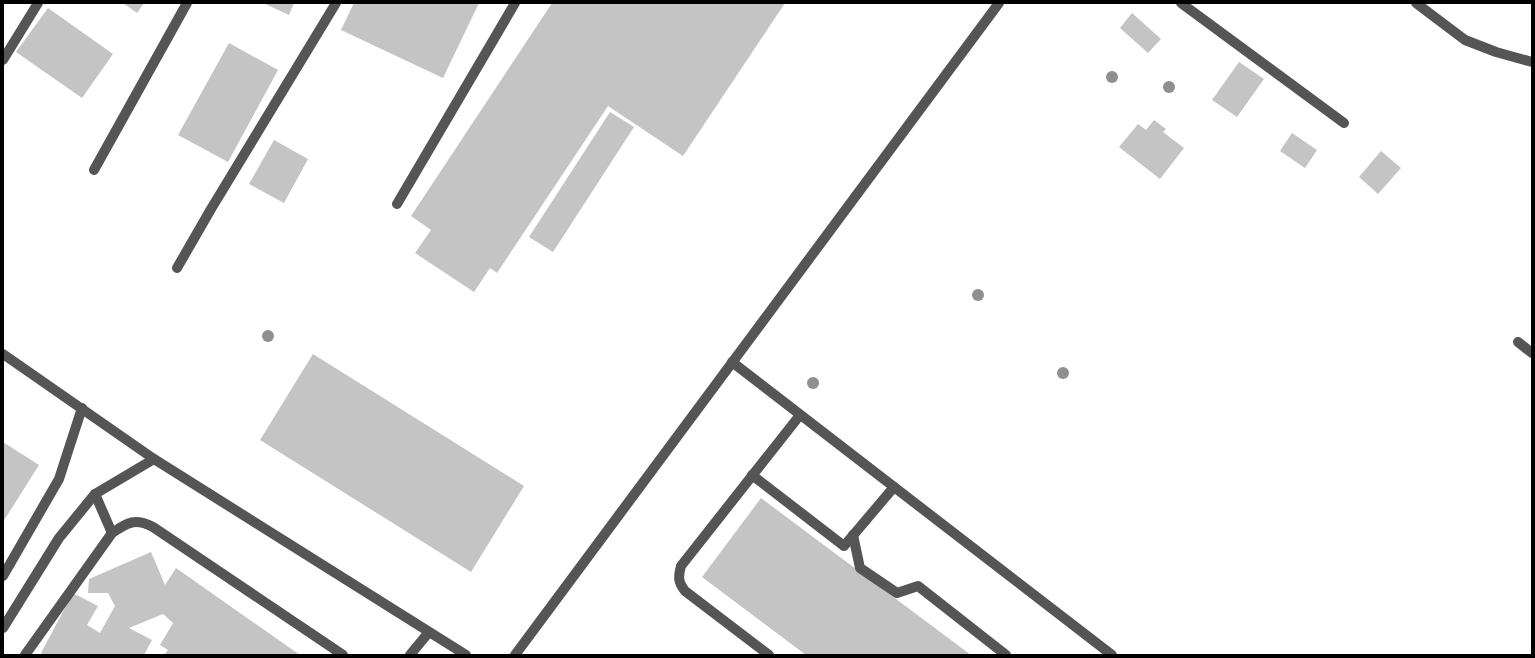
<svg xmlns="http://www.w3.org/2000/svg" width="1535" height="658" font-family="Lato,sans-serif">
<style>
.building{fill:#c4c4c4}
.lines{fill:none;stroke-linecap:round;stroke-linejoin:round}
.minor{stroke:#555;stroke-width:10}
.tree{fill:#8f8f8f}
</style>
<rect width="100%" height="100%" fill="#fff"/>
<g class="building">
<path d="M123,3H144L137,13Z"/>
<path d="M263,3H294L289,15Z"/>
<path d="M354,3H479L443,78L341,30Z"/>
<path d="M552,3H785L683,156L608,106L497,273L490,268L474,292L415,253L431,230L411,216Z"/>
<path d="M48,8L113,54L82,98L16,52Z"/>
<path d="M1132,13L1161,39L1148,53L1120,28Z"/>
<path d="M229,43L278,70L228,162L178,135Z"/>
<path d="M1239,62L1264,79L1237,117L1212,100Z"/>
<path d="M610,112L634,127L553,252L529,237Z"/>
<path d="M1154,120L1166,129L1163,132L1184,148L1160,179L1119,147L1138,124L1146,130Z"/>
<path d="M1292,133L1317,150L1305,168L1280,151Z"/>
<path d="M274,140L308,159L284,203L249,184Z"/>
<path d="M1381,151L1401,168L1378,194L1359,177Z"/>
<path d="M313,354L524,486L471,572L260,440Z"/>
<path d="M3,442L39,465L3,522Z"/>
<path d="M761,498L971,655H806L702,577Z"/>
<path d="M151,552L165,585L176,568L300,655H166L165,654L168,650L160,645L173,623L163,614L129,628L152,640L144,655H45L41,653L73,593L98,606L87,625L100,633L115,606L108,593H88L89,579Z"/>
</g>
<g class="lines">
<g class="minor">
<path d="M1181,3L1344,123"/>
<path d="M1416,3L1465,40L1496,52L1532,62"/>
<path d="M3,60L38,3"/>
<path d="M94,170L187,3"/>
<path d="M397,204L515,3"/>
<path d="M177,268L211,209L336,3"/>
<path d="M1518,342L1532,353"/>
<path d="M3,354L154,459L466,655"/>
<path d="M732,362L1112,655"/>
<path d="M752,475L844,546L894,487"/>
<path d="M95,494L112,533"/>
<path d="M853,535L860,568L897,593L918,586L1006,655"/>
<path d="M3,576L59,479L82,408"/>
<path d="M3,628L59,538L95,494L154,459"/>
<path d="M25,655L112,533C128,522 135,518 153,527L343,655"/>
<path d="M410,655L429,632"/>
<path d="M515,655L999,3"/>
<path d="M769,655L685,591C678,582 678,577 681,566L800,415"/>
</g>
</g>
<g class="tree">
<circle cx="1112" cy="77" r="6"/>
<circle cx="1169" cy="87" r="6"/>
<circle cx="978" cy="295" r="6"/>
<circle cx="268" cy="336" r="6"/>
<circle cx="1063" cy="373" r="6"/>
<circle cx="813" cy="383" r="6"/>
</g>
<rect width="1535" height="658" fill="none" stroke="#000000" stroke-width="8"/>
</svg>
